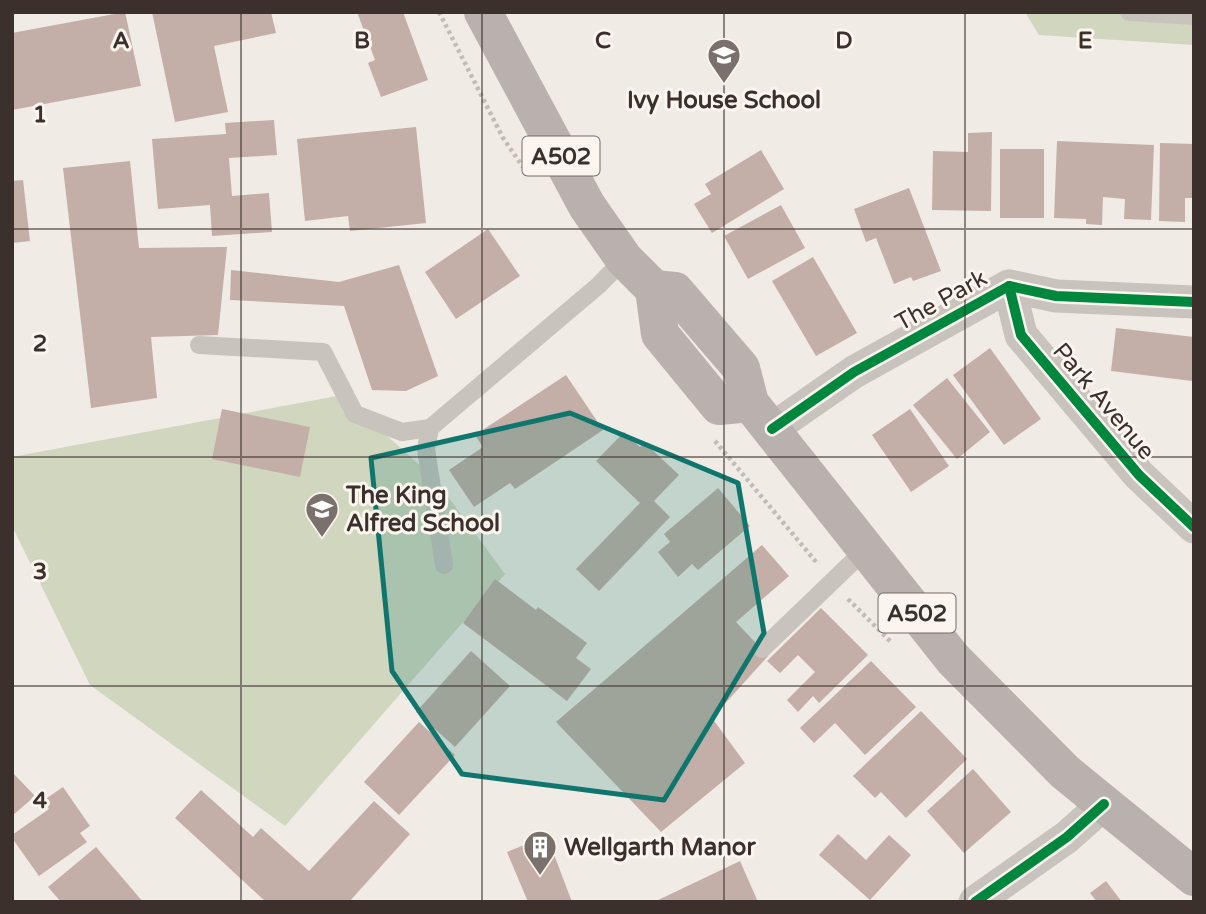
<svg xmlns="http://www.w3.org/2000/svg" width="1206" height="914" font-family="'Varela Round',sans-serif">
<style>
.green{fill:#d1d6bf}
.building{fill:#c3afa7}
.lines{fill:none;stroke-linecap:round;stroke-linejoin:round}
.path{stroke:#c2bbb6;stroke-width:4.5;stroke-dasharray:3.5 3.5;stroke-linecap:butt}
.lane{stroke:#c9c3be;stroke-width:18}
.street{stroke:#c9c3be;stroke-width:33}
.primary{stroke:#b8b1ad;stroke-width:38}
.cycleway-casing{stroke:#fbf5ee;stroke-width:15}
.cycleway{stroke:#00873e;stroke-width:10}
.marked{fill:#0f766e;fill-opacity:0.2;stroke:#0f766e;stroke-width:5;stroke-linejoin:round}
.grid{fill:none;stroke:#3b302b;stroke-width:2;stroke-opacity:0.55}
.labels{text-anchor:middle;stroke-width:6;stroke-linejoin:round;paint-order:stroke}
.shield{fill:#fbf5ee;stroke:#756b66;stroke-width:2}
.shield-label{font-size:23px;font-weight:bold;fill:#3b302b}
.poi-label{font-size:24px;font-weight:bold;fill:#3b302b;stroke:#fbf5ee;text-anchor:start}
.street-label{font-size:24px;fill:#3b302b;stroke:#fbf5ee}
.grid-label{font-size:23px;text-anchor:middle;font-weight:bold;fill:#3b302b;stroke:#fbf5ee;stroke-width:6;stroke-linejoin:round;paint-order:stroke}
</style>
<rect width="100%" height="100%" fill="#f0ebe5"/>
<g class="green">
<path d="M1025,12H1194V45L1039,35Z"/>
<path d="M342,395L435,479L505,574L285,826L90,685L12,526V457Z"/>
</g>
<g class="building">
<path d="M125,12L141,86L12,110V33Z"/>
<path d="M152,12H271L276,33L214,46L228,112L175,122Z"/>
<path d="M357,12H403L428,80L381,97L368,63L375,60Z"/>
<path d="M274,120L277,155L229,158L232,196L269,193L272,232L212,236L210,205L158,209L152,139L226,134L225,123Z"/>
<path d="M416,127L426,223L350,231L348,216L305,221L297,139Z"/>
<path d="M992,132L991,211L932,210L933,151L968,152V133Z"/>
<path d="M1057,141L1154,145L1151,220L1124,219L1125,199L1103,197L1102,225L1086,224V219L1054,218Z"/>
<path d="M1160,143L1194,144V198H1185V222L1159,221Z"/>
<rect x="1000" y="149" width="44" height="69"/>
<path d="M761,150L784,189L712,233L694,204L711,194L705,184Z"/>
<path d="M130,161L139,248L227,247L218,335L151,337L157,398L91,408L63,168Z"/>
<path d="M23,180L30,241L12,243V181Z"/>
<path d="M909,188L941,271L913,281L911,277L894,284L876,238L866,242L854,209Z"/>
<path d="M781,205L805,248L748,279L724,236Z"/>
<path d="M488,229L520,276L456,319L425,272Z"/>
<path d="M813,257L857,333L816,356L772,281Z"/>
<path d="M399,265L438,376L406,391L372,390L344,306L230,300L231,270L339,282Z"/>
<path d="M1116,328L1194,337L1192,381L1111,371Z"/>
<path d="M990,348L1041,419L1004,445L953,375Z"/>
<path d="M566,375L603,430L515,489L510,483L474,507L449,470L483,447L475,435Z"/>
<path d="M947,378L990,432L957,459L913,405Z"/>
<path d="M222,409L310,427L300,477L212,459Z"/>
<path d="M910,409L949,466L911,492L872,435Z"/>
<path d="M624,432L640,447L644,442L679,475L654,501L670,517L599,591L576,569L640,503L596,461Z"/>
<path d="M718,488L750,526L698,570L692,564L678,577L658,552L670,542L664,534Z"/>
<path d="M762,545L789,576L736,622L768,656L712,718L745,763L661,832L556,722Z"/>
<path d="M495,579L536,610L538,607L587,643L576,658L591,669L567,701L463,623Z"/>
<path d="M821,608L868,655L819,703L813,696L798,712L787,700L815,672L798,655L780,673L767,661Z"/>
<path d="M471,651L510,686L455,747L416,712Z"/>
<path d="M871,661L916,707L865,755L835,723L814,743L800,728Z"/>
<path d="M921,711L967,759L906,818L881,792L875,798L853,776Z"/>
<path d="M419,722L455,755L399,815L364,782Z"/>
<path d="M973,769L1011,812L964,853L927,811Z"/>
<path d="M12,772L35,796L12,816Z"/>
<path d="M63,787L90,826L80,833L87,842L39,876L12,838V835L49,809L44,800Z"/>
<path d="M201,790L253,837L261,828L309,871L374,801L410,834L349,902H266L175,818Z"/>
<path d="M838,834L866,860L889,835L911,855L870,900L819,855Z"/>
<path d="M547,836L572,902H528L507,852Z"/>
<path d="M96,847L143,902H61L48,887Z"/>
<path d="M740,861L758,902H654Z"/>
<path d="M1106,881L1122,902H1097L1090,893Z"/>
</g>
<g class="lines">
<g class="path">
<path d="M439,12L503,138L523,167"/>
<path d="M715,441L817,563"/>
<path d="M848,599L891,642"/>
</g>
<g class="lane">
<path d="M1129,12L1194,16"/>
<path d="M199,345L323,352L355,414L402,432L430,428L599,285L624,259"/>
<path d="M430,428L426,449L444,565"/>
<path d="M762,649L866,549"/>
</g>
<g class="street">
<path d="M1009,286L1021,335L1139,475L1194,527"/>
<path d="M772,429L854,372L1009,286L1056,296L1194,302"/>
<path d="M975,902L1067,837L1104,804"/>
</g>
<g class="primary">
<path d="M483,12L587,206L624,259L654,289L660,334L719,406L750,403"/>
<path d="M654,289L675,291L741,368L750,403L953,659L1065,772L1194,877"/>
</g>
<defs>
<g id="cycleway">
<path d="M1009,286L1021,335L1139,475L1194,527"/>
<path d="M772,429L854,372L1009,286L1056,296L1194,302"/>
<path d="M975,902L1067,837L1104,804"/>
</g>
</defs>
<use href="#cycleway" class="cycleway-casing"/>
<use href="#cycleway" class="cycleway"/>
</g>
<path class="marked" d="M570,413L738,483L764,633L664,800L462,774L392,671L371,458Z"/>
<path class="grid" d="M241,12V902M482,12V902M724,12V902M965,12V902M12,229H1194M12,457H1194M12,686H1194"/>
<defs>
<symbol id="school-pin" viewBox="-11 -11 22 30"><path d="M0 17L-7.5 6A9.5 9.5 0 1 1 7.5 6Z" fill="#7a716c" stroke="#fbf5ee"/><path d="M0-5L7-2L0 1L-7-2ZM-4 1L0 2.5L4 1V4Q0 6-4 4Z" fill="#fff"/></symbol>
<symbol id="building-pin" viewBox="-11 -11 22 30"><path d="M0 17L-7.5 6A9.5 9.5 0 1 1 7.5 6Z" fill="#7a716c" stroke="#fbf5ee"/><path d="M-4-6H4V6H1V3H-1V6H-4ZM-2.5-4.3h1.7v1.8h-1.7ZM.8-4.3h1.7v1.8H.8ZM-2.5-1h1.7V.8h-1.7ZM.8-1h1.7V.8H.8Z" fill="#fff"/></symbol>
</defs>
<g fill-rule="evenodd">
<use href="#school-pin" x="705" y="36" width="38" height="52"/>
<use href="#school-pin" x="303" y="490" width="38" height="52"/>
<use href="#building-pin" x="521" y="828" width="38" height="52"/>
</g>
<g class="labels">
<g class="shield">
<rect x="522.5" y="136.5" width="77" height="39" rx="5"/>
<rect x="878.5" y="593.5" width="77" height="39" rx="5"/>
</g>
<g class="shield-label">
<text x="561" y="164">A502</text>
<text x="917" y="621">A502</text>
</g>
<g class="poi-label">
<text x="724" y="108" text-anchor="middle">Ivy House School</text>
<text x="346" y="503">The King<tspan x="346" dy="28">Alfred School</tspan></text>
<text x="564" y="855">Wellgarth Manor</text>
</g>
<g class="street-label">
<text transform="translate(941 300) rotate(-29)" y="8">The Park</text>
<text transform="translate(1104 401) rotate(50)" y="8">Park Avenue</text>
</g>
</g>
<g class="grid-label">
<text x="121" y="48">A</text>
<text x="362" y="48">B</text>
<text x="603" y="48">C</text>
<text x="844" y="48">D</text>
<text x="1085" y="48">E</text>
<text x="40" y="122">1</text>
<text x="40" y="351">2</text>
<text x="40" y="579">3</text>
<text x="40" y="808">4</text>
</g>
<rect width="1206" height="914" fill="none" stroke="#3b302b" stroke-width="28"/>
</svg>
